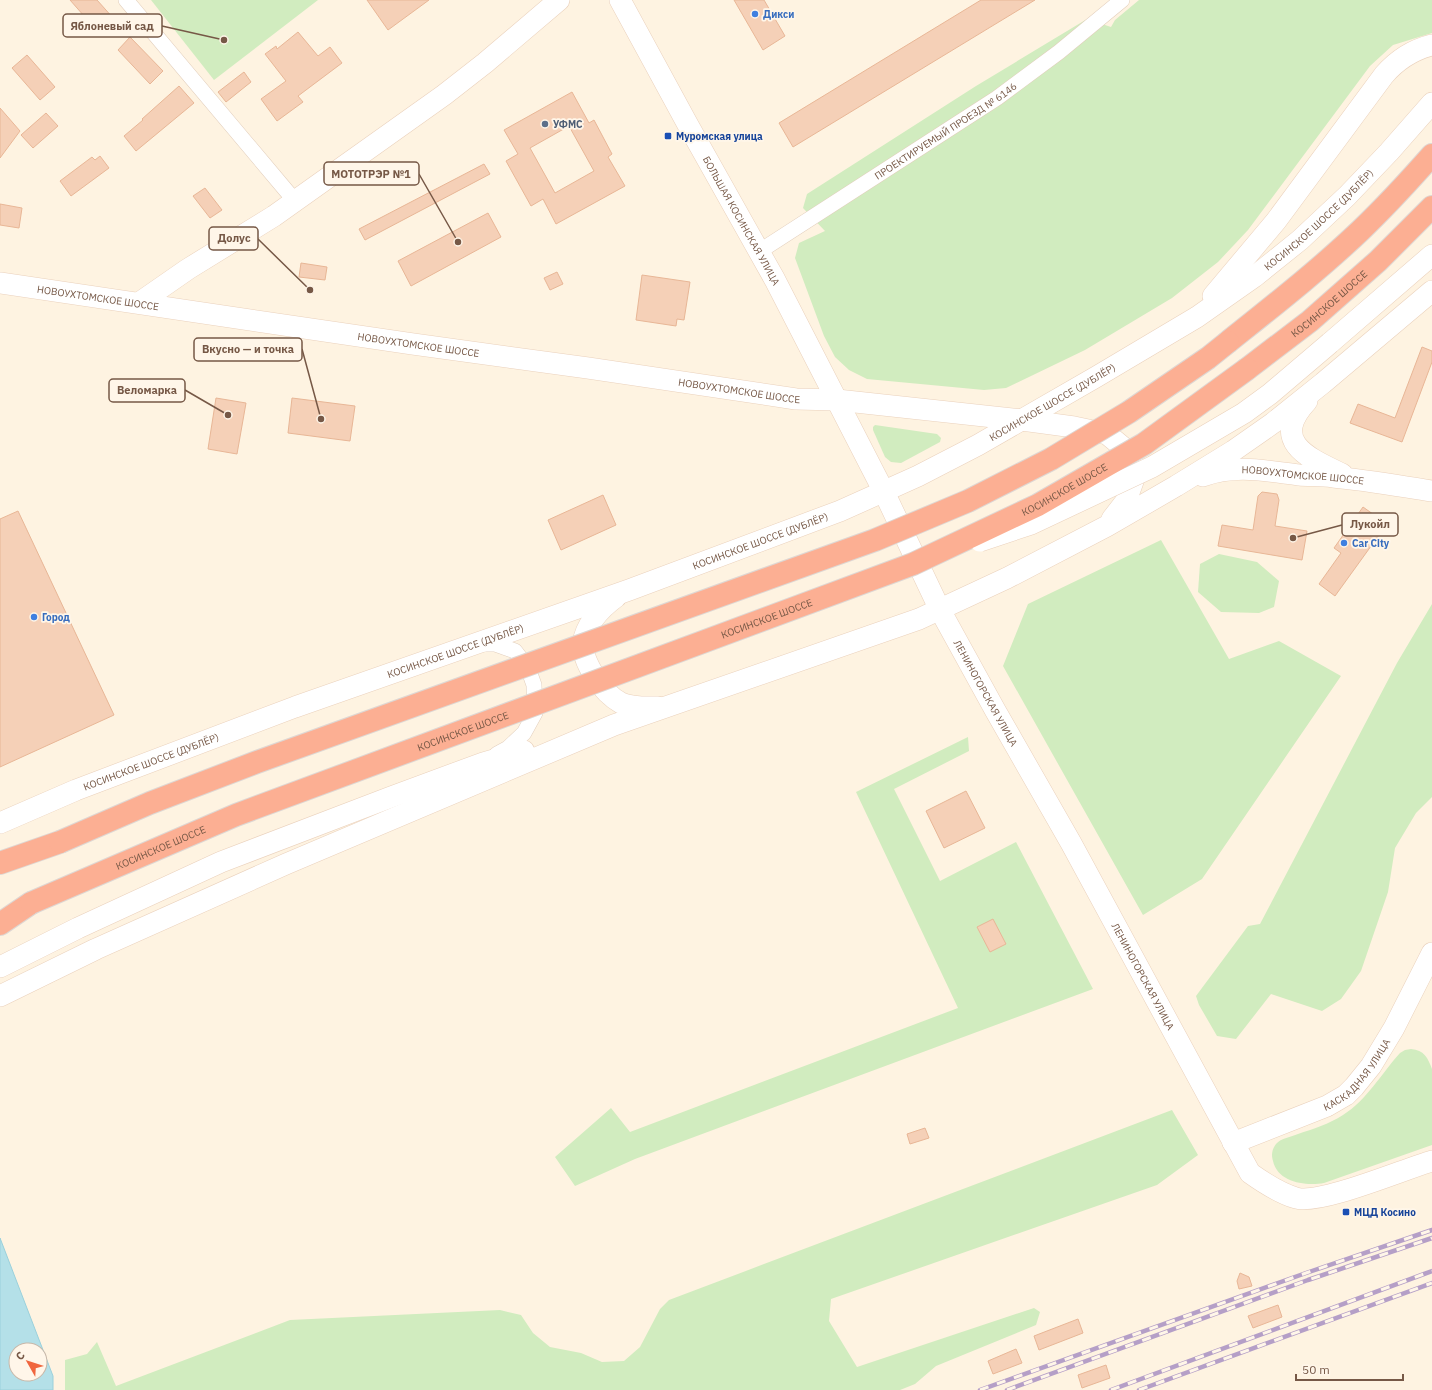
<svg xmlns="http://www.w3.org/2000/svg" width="1432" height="1390" font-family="'IBM Plex Sans',sans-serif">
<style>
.green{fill:#d1ecbf}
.water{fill:#b4e0e8;stroke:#9ad0db;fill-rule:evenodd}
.building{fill:#f5d0b7;stroke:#e8b696;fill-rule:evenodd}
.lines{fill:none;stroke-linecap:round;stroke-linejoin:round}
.street-casing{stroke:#e2cebc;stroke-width:16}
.secondary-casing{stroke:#ead1bc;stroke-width:22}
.highway-casing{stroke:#ded7d3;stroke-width:24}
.street{stroke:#fff;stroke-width:15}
.secondary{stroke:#fff;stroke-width:21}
.highway{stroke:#fcaf93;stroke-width:22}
.rail-casing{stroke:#b59fc7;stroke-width:4.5}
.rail{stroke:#fff6e9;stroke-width:3;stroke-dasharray:9;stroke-linecap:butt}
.secondary-bridge-casing{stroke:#ead1bc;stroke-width:22;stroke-linecap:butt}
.highway-bridge-casing{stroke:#ded7d3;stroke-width:24;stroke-linecap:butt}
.secondary-bridge{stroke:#fff;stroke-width:21}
.highway-bridge{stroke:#fcaf93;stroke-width:22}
.shop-dot{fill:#3f7fe0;stroke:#fff6e9;stroke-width:1.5}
.service-dot{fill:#5c6f8a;stroke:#fff6e9;stroke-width:1.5}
.transit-dot{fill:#1a4fb4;stroke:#fff6e9;stroke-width:1.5}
.labels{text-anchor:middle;stroke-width:3.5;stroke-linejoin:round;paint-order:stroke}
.shop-label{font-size:10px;font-weight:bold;fill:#366cbe;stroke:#fff6e9;text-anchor:start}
.service-label{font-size:10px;font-weight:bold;fill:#4e5e75;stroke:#fff6e9;text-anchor:start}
.street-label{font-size:10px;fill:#765846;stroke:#fff6e9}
.transit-label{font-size:10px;font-weight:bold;fill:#164399;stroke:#fff6e9;text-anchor:start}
.leader{fill:none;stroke:#765846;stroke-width:1.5}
.callout-dot{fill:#765846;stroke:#fff6e9;stroke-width:1.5}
.callout{fill:#fff6e9;stroke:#765846;stroke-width:1.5}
.callout-label{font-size:11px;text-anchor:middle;font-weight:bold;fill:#765846}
</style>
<rect width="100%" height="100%" fill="#fef3e1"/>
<g class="green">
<path d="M151,0H318L214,80Z"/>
<path d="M1139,0H1432V33L1393,45L1370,66L1248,230L1218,262L1172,298L1085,350L1006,388L984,390L867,379L849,370L835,357L824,336L795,258L799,243L825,231L803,208L807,194L976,86L1087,19L1111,27L1115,20Z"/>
<path d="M875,425L937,434L941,438L940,442L901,463L891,462L885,457L873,430V427Z"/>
<path d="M1161,540L1229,659L1279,641L1341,676L1202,879L1143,915L1003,666L1028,604Z"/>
<path d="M1219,554L1257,562L1279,581L1274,607L1259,613L1221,612L1198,592L1200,564Z"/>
<path d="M1432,604V797L1416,813L1395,848L1388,892L1361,971L1341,999L1322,1011L1271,994L1236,1039L1217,1036L1199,1005L1196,996L1248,926L1260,924L1397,663Z"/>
<path d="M968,737L969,751L894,789L940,881L1016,842L1093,989L635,1159L575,1186L555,1157L611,1108L630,1132L958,1008L856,792Z"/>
<path d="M1411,1049C1424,1050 1428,1058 1432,1069V1145L1324,1183C1306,1186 1278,1183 1273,1161C1271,1155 1272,1149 1276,1144C1281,1138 1291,1137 1298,1134C1313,1129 1329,1124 1343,1115C1367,1100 1381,1074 1400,1053L1405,1050Z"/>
<path d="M1172,1110L1198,1155L1157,1185L831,1299L829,1321L857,1367L1034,1308L1040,1312L1036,1325L936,1366L915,1384L900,1390H65V1360L87,1354L97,1342L116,1386L290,1320L500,1310L521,1315L533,1333L550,1347L581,1353L602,1362L624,1361L640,1347L660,1309L669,1300Z"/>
</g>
<path class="water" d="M0,1238L53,1376V1390H0ZM16,1350H40V1374H16Z"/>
<g class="building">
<path d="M70,0H97L114,19L99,33Z"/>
<path d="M367,0H429L388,30Z"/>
<path d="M734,0H764L785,36L763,50Z"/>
<path d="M981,0H1035L793,147L779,123Z"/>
<path d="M298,32L318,56L330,47L342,63L298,96L303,102L277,121L261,99L286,81L265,54L276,46L277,49Z"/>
<path d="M130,37L163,71L150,84L118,50Z"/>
<path d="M27,55L55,87L40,100L12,68Z"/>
<path d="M244,72L251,82L226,102L218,92Z"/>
<path d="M179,86L194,103L136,151L124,136L143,120L142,119Z"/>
<path d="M572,92L589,123L594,120L612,154L608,157L625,186L556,224L543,199L531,206L506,161L518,154L504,130ZM569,126L594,171L555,193L530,148Z"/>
<path d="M0,108L20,131L0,158Z"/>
<path d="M46,113L58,126L33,148L21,135Z"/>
<path d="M100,156L109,168L71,196L60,181L92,157L95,160Z"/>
<path d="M484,164L490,174L365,240L359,229Z"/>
<path d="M205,188L222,210L210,218L193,196Z"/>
<path d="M0,204L22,208L19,228L0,225Z"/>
<path d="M488,213L501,237L411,286L398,261Z"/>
<path d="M301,263L327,267L325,280L299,277Z"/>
<path d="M557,272L563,284L550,290L544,278Z"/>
<path d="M642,275L690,282L684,320L677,319L676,326L636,320Z"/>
<path d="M1422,347L1432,351V362L1402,442L1350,423L1358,404L1395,418Z"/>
<path d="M216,398L246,403L237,454L208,449Z"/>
<path d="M292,398L355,406L350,441L288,433Z"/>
<path d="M1262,492L1277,494L1279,500L1275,526L1307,531L1302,560L1218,546L1222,525L1253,530L1258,496Z"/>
<path d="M603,495L616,525L561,550L548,520Z"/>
<path d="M1363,507L1387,524L1335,596L1319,584L1341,553L1334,548Z"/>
<path d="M18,511L114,715L0,767V519Z"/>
<path d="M966,791L985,828L944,848L926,811Z"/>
<path d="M993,919L1006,944L990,952L977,927Z"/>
<path d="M925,1128L929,1138L910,1144L907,1134Z"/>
<path d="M1240,1273L1249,1277L1252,1286L1239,1289L1237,1281Z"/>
<path d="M1278,1305L1282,1317L1253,1328L1248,1316Z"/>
<path d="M1078,1319L1083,1333L1039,1350L1034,1336Z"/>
<path d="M1016,1349L1022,1363L993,1374L988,1361Z"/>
<path d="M1106,1365L1110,1378L1082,1388L1078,1375Z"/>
</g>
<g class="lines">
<defs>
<g id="street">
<path d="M126,0L295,201"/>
<path id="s1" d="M760,251L997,98L1059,52L1122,0"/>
<path d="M482,644H495L515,651L528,668L534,685L535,713L524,733L508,748L497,754"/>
</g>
<g id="secondary">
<path id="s2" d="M620,0L688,125L775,280L884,492L940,610L995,710L1071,843L1250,1173C1264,1183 1279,1193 1296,1198C1320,1205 1404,1169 1432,1161"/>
<path id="s3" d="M0,283L413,344L588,368L796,399L837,400L1022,420L1074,427L1107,434L1130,453L1136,473L1126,501L1112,519"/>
<path d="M1213,296L1276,221L1384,75C1397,60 1412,50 1432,45"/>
<path d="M139,303L188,269L274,216L444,95L485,63L559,0"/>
<path d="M1330,343L1432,255"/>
<path d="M1307,401C1269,442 1309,458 1342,474"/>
<path id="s4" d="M1203,476C1235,464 1266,471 1299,475C1310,476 1322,475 1333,477C1366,480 1399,486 1432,491"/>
<path d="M616,597C601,608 586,624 583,643C582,654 590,669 595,677C602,688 610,697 621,703C632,708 646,707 658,707"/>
<path id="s5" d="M0,823L76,790L295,707L629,590L840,511L918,476L978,445L1096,377L1197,317L1254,277L1300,240L1347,196L1389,152L1432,103"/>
<path d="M0,967L78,928L221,862L391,797L483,763L524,751"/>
<path d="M0,996L96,949L286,864L614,725L919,619L1007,578L1107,526L1176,486L1233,451L1273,423L1323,383L1432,291"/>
<path id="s6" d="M1233,1143L1327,1106L1346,1095L1354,1087L1371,1066L1394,1028L1432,953"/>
</g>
<g id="highway">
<path d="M1228,342C1273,306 1319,270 1361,230C1386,206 1409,181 1432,155"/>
<path id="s7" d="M1247,369L1310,321L1378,261L1432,207"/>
<path d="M0,863L60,842"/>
<path d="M0,924L31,903"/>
</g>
</defs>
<use href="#street" class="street-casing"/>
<use href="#secondary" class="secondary-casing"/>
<use href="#highway" class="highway-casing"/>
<use href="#street" class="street"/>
<use href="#secondary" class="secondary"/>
<use href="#highway" class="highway"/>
<defs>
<g id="rail">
<path d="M980,1390L1306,1273L1432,1230"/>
<path d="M1007,1390L1308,1280L1432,1238"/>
<path d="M1111,1390L1432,1271"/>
<path d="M1139,1390L1432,1283"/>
</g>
</defs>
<use href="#rail" class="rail-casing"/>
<use href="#rail" class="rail"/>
<defs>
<path id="secondary-bridge" d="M980,541L1031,524L1152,467L1244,413L1270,394L1330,343"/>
<g id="highway-bridge">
<path d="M60,842L150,803L257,762L875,540L968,501L1051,459L1129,412L1208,358L1228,342"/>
<path id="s8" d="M31,903L236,815L913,564L1038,505L1144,444L1247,369"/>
</g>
</defs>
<use href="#secondary-bridge" class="secondary-bridge-casing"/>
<use href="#highway-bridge" class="highway-bridge-casing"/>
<use href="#secondary-bridge" class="secondary-bridge"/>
<use href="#highway-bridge" class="highway-bridge"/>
</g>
<g class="shop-dot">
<circle cx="755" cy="14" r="4"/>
<circle cx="1344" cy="543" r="4"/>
<circle cx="34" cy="617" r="4"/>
</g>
<circle class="service-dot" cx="545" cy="124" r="4"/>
<g class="transit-dot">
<rect x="664" y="132" width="8" height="8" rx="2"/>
<rect x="1342" y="1208" width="8" height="8" rx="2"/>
</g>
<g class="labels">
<g class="shop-label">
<text x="763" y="18">Дикси</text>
<text x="1352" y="547">Car City</text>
<text x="42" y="621">Город</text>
</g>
<g class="service-label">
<text x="553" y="128">УФМС</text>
</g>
<g class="street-label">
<text dy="4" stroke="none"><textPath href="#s1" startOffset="221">ПРОЕКТИРУЕМЫЙ ПРОЕЗД № 6146</textPath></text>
<text dy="4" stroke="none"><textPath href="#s5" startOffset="1459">КОСИНСКОЕ ШОССЕ (ДУБЛЁР)</textPath></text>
<text dy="4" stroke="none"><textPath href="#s2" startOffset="252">БОЛЬШАЯ КОСИНСКАЯ УЛИЦА</textPath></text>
<text dy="4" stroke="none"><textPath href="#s3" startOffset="99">НОВОУХТОМСКОЕ ШОССЕ</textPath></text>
<text dy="4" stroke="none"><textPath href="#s7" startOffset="105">КОСИНСКОЕ ШОССЕ</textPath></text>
<text dy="4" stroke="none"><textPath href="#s3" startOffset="423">НОВОУХТОМСКОЕ ШОССЕ</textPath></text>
<text dy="4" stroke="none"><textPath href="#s3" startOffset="747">НОВОУХТОМСКОЕ ШОССЕ</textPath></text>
<text dy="4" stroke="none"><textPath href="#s5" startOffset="1135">КОСИНСКОЕ ШОССЕ (ДУБЛЁР)</textPath></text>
<text dy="4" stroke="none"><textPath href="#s4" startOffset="101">НОВОУХТОМСКОЕ ШОССЕ</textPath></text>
<text dy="4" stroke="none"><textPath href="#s8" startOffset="1114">КОСИНСКОЕ ШОССЕ</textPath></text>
<text dy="4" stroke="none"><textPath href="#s5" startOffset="811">КОСИНСКОЕ ШОССЕ (ДУБЛЁР)</textPath></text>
<text dy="4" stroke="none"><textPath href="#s8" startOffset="789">КОСИНСКОЕ ШОССЕ</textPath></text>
<text dy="4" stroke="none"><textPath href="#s5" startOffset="487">КОСИНСКОЕ ШОССЕ (ДУБЛЁР)</textPath></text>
<text dy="4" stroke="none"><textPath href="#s2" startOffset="784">ЛЕНИНОГОРСКАЯ УЛИЦА</textPath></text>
<text dy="4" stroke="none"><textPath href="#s8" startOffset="465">КОСИНСКОЕ ШОССЕ</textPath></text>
<text dy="4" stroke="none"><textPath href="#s5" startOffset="163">КОСИНСКОЕ ШОССЕ (ДУБЛЁР)</textPath></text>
<text dy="4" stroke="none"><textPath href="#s8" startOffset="141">КОСИНСКОЕ ШОССЕ</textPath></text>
<text dy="4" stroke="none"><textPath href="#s2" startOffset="1108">ЛЕНИНОГОРСКАЯ УЛИЦА</textPath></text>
<text dy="4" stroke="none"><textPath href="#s6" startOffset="145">КАСКАДНАЯ УЛИЦА</textPath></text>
</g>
<g class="transit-label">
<text x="676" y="140">Муромская улица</text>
<text x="1354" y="1216">МЦД Косино</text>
</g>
</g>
<path class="leader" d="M224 40L162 26M458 242L419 174M310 290L258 239M321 419L302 349M228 415L185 390M1293 538L1342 525"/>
<g class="callout-dot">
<circle cx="224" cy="40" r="4"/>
<circle cx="458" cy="242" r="4"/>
<circle cx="310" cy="290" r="4"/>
<circle cx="321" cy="419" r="4"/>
<circle cx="228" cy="415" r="4"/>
<circle cx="1293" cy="538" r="4"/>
</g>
<g class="callout">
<rect x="63" y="14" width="99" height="23" rx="4"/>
<rect x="324" y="162" width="95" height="23" rx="4"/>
<rect x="209" y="227" width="49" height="23" rx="4"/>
<rect x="194" y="338" width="108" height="23" rx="4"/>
<rect x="109" y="379" width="76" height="23" rx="4"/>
<rect x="1342" y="513" width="56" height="23" rx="4"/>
</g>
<g class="callout-label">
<text x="112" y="30">Яблоневый сад</text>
<text x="371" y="178">МОТОТРЭР №1</text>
<text x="234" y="242">Долус</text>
<text x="248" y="353">Вкусно — и точка</text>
<text x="147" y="394">Веломарка</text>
<text x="1370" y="528">Лукойл</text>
</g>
<g transform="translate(28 1362) rotate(309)"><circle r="19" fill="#fff6e9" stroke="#c8b7a8"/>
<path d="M0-3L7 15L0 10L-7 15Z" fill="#f0663e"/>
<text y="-6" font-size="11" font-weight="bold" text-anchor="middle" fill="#765846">С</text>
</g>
<path d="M1296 1374v6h107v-6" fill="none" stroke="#765846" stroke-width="2"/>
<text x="1302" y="1374" font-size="12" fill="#765846" stroke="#fff6e9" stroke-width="3" paint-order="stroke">50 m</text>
</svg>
